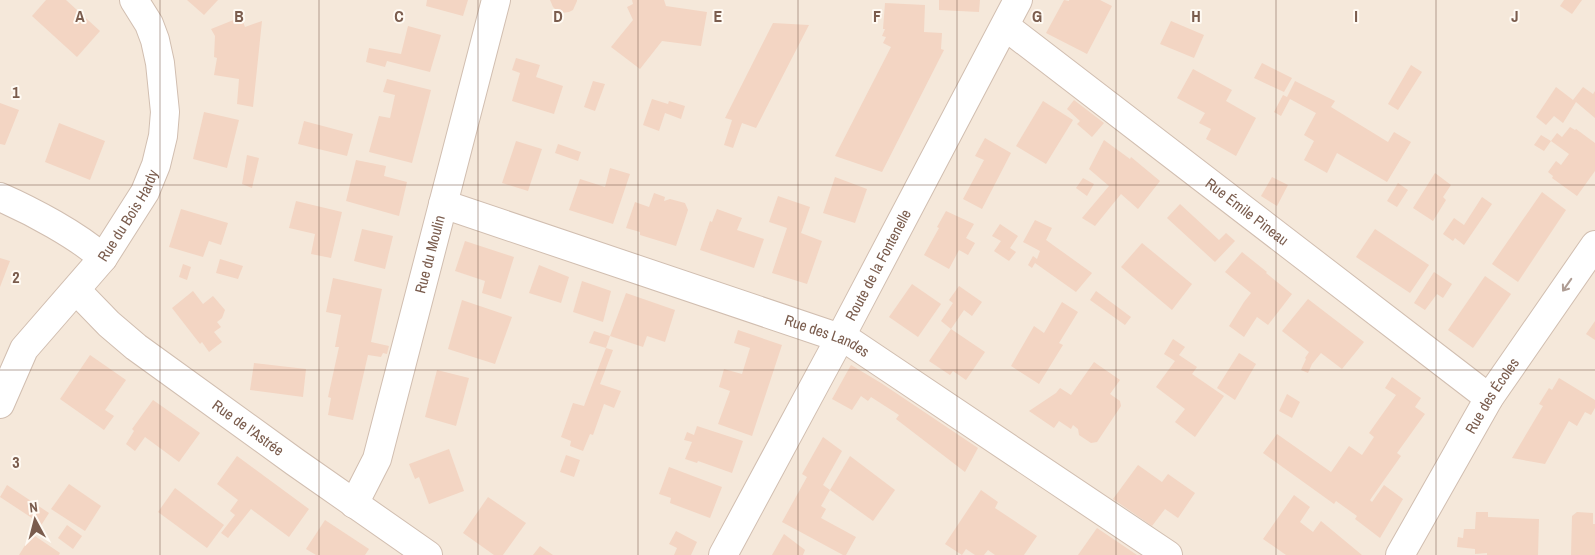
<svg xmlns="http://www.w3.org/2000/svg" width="1595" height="555" font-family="'Archivo Narrow',sans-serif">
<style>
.residential{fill:#f5e8da}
.building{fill:#f3d5c3}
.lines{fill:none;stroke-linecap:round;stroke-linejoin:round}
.minor-casing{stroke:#d1beb0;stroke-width:30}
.minor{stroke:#fff;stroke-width:28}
.oneway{stroke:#af9d94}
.grid{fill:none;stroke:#7a5c4d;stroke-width:1;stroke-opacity:0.55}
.labels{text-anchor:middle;stroke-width:4;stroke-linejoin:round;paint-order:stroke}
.street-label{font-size:15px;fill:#7a5c4d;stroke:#fffaf3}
.grid-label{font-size:16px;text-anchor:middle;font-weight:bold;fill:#7a5c4d;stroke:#fffaf3;stroke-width:4;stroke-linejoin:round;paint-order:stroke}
</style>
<rect width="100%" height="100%" fill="#fdf6ec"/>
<rect class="residential" x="0" y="0" width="1595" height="555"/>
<g class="building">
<path d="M46,0H66L100,31L77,57L32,16Z"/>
<path d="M187,0H218L204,15Z"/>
<path d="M427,0H468L463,16L426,6Z"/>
<path d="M550,0H577V1L573,10L569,12L562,13L558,12L553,7Z"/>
<path d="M632,0H664L666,6L707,12L701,46L662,41L640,69L611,47L633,20L627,7L633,4Z"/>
<path d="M939,0H980L979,12L939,10Z"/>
<path d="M1064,0L1069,1V0H1100L1112,6L1087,54L1046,33Z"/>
<path d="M1564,0H1582L1572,14L1560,6Z"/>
<path d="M885,3L925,5L924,32L942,33L941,49L944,50L882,172L835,156L891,47L883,43L886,37L882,36L885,29H883Z"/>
<path d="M241,17L245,27L262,21L253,107L237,104L239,79L214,75L217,58L214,57L215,36L211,29Z"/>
<path d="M1171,21L1204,35L1194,58L1160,44Z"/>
<path d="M773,23L809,25L756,128L742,123L733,148L724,145L732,120L725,118Z"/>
<path d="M408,26L441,35L430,72L387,61L385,67L366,62L369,48L401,54Z"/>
<path d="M516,58L540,65L536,77L563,86L554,114L512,101L520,73L512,70Z"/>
<path d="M1262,63L1292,78L1284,92L1254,78Z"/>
<path d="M1411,65L1422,72L1398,110L1388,104Z"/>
<path d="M1193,69L1232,90L1226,101L1256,118L1236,156L1206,139L1211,129L1199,123L1205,113L1177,98Z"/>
<path d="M387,79L431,90L412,163L369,152L379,116L390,118L395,95L383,92Z"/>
<path d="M593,81L605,84L595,111L584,107Z"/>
<path d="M1295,81L1335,101L1331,107L1388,142L1394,132L1411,142L1387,182L1337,153L1327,173L1304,160L1314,141L1304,135L1316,113L1290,99L1281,116L1274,112L1283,95L1287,97Z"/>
<path d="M1556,87L1573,100L1583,87L1593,94L1595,91V118L1576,102L1563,123L1554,116L1546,125L1536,117Z"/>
<path d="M652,99L668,104L669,101L685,106L681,119L665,113L659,131L643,125Z"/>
<path d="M1074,100L1104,123L1092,137L1077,124L1080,121L1067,109Z"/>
<path d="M1043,101L1073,120L1046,164L1016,146Z"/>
<path d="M0,103L19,110L5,145L0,144Z"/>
<path d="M204,112L239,120L227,168L193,159Z"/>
<path d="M304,121L353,134L347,156L298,144Z"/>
<path d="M59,123L105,141L90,180L45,162Z"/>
<path d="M1570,127L1575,130L1576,129L1595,143V171L1577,196L1552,178L1553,176L1548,172L1556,161L1561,165L1569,154L1551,141L1557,133L1562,137Z"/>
<path d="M1541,135L1551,141L1544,151L1534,145Z"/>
<path d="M985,138L1011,153L982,209L963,199L984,160L975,156Z"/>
<path d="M1104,140L1130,159L1131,157L1160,181L1138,209L1121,194L1095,226L1082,218L1109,186L1089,169Z"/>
<path d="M516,141L542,149L528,191L502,183Z"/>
<path d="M558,144L581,152L578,161L555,153Z"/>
<path d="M247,155L259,158L252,188L242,184Z"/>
<path d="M356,160L386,166L384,176L407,182L399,216L346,201Z"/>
<path d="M610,168L630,174L613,224L569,210L580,179L605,187Z"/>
<path d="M1435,173L1451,185L1443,197L1446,200L1433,221L1413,208Z"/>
<path d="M835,177L867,189L855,223L823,213Z"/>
<path d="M1272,177L1288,185L1277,206L1261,196Z"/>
<path d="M1083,178L1094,184L1087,196L1076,188Z"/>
<path d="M1398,183L1408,190L1397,207L1387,201Z"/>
<path d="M1542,192L1566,210L1518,282L1492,264Z"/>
<path d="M654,193L665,197L664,201L670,199L685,203L688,210L676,246L640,235V232L626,228L635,202L649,207Z"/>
<path d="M778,196L810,207L801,233L822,241L807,284L772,273L787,228L769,222Z"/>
<path d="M1482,197L1492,204L1464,245L1455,238L1453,241L1443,234L1454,218L1464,225Z"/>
<path d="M296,201L342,212L331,258L311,254L315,234L289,228Z"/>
<path d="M1180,204L1219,240L1226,233L1235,241L1215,262L1167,218Z"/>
<path d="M181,209L228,223L221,245L209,241L203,257L169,247Z"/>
<path d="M717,209L742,218L737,230L764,239L754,268L700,250L710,221L712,222Z"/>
<path d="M946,211L974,224L966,238L975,243L968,255L959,250L949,269L924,255L939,228L937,227Z"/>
<path d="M1035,220L1052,228L1046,240L1092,273L1076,292L1035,263L1032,268L1028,265L1033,256L1037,259L1040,251L1023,242Z"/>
<path d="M1000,224L1018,236L1010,248L1016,252L1009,261L994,251L1001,241L992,236Z"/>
<path d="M362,229L393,236L385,269L354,261Z"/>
<path d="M1375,229L1429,265L1410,293L1356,257Z"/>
<path d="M465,241L514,257L501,299L482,293L485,281L455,271Z"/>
<path d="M1142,243L1192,284L1172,310L1121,267Z"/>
<path d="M1242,252L1267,272L1266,273L1292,294L1268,325L1257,317L1244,337L1229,326L1244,302L1251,293L1225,272Z"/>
<path d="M0,258L10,261L0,287Z"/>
<path d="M220,259L243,266L238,279L216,273Z"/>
<path d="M183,264L191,267L187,280L179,277Z"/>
<path d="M539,265L569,277L561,303L529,293Z"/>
<path d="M1434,272L1452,284L1443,298L1437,294L1425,310L1414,303Z"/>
<path d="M1485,276L1511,294L1473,348L1448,330Z"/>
<path d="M333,278L382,289L371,342L389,346L387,354L383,353L381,357L368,355L353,420L328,415L331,398L328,397L339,347H335L341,315L326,312Z"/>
<path d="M582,281L611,291L603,322L573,312Z"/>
<path d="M912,284L941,304L918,337L889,317Z"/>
<path d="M959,286L982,302L972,316L964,310L951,329L941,321L953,303L949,300Z"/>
<path d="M193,291L203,304L213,296L225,310L222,318L217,322L221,327L214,332L222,342L209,352L202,342L200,344L172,308Z"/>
<path d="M1096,291L1131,317L1125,325L1090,300Z"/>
<path d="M626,293L675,310L665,342L647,336L643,347L610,336L606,348L613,350L600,384L621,391L614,408L604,404L593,435L590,434L583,451L570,446L571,441L561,437L573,403L584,406L606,348L589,343L594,331L610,336Z"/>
<path d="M1308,299L1364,342L1342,369L1321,353L1312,364L1308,373L1301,370L1306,359L1305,358L1309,352L1282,331Z"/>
<path d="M462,300L512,317L495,364L448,349Z"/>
<path d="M1062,302L1078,312L1059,343L1063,345L1039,384L1011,366L1034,326L1044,333Z"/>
<path d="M1595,321V340L1586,334Z"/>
<path d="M951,329L985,352L966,380L953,371L950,375L929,361Z"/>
<path d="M738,330L782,345L752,436L718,424L730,391L719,387L724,369L742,374L750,348L734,343Z"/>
<path d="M1173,339L1185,347L1179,355L1197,367L1192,374L1224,396L1195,437L1175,422L1185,409L1156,387L1175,361L1164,354Z"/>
<path d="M1239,353L1256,364L1235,400L1217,388Z"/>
<path d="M90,355L126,380L105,410L114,416L104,430L60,399Z"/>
<path d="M1094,362L1120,380L1110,394L1120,401L1121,406L1097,442L1091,443L1079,435L1078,429L1073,425L1071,429L1059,421L1054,428L1029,411L1056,393L1060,388L1071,395Z"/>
<path d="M254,363L306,369L303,397L250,390Z"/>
<path d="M851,365L881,383L978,448L965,472L896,419L899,415L871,397L868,401L861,396L852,410L832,399Z"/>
<path d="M437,370L469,378L456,426L425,417Z"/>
<path d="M1392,377L1421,398L1415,407L1425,414L1397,453L1401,456L1370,500L1372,502L1384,485L1403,499L1380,538L1355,519L1357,516L1336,501L1334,504L1263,453L1277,434L1331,472L1349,446L1362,455L1374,437L1369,433L1396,395L1385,388Z"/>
<path d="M1559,378L1595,400V408L1591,415L1585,412L1577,426L1569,421L1545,464L1512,458L1543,406L1539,404L1549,388L1552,390Z"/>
<path d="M1287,394L1300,402L1292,418L1279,411Z"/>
<path d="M153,400L200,433L179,462L145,437L135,451L126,444L134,431L132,429Z"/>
<path d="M697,426L743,441L732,473L698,461L697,463L685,459L692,442L684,440L687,432L694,435Z"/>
<path d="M823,437L842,451L823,485L830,490L821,506L826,509L821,518L856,537L846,555H843L782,522L807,477L802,474Z"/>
<path d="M449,449L464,491L429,504L419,477L415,479L409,464Z"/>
<path d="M566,455L580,460L574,477L560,472Z"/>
<path d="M237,456L309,509L289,537L251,509L228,538L221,533L235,515L230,511L238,500L217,484Z"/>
<path d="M850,456L895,490L873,521L830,490Z"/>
<path d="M1138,465L1162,482L1168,474L1195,493L1178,518L1165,509L1152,526L1113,499Z"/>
<path d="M669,467L722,487L710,518L670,503L671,498L659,494Z"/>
<path d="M69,484L101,506L85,531L51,509Z"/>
<path d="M7,485L49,513L40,527L34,522L35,520L0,497Z"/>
<path d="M175,488L224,525L207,548L158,512Z"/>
<path d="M981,490L998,502L995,508L1037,536L1024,555H995L988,550L984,555H975L966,549L962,555L945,544Z"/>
<path d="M1294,495L1310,507L1300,522L1313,532L1321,521L1362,555H1286L1263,539Z"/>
<path d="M488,497L526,523L503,555H494L463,533Z"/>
<path d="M1476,512H1488V517L1539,519L1538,555H1487V553L1475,554V549L1457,547L1458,537L1463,538L1464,529H1475Z"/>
<path d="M1577,512L1593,513V524H1595V555H1571L1572,516Z"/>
<path d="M325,520L369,549L365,555H316L306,549Z"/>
<path d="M67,525L82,536L73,549L58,538Z"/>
<path d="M1097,528L1137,555H1078Z"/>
<path d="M676,531L697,542L691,555H674L677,548L669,544Z"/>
<path d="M32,534L60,553L59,555H19Z"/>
<path d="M784,534L805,550L803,555H772Z"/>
<path d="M540,546L553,555H533Z"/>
</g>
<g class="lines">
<defs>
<g id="minor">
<path id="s1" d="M1005,26L1489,398"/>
<path d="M0,197C32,211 77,235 103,258"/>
<path id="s2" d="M443,204L840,338L852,343L1168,555"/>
<path id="s3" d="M76,290L109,324L136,347L295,462L428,555"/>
<path id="s4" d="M0,404L24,349L103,258L145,192L156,165L163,136L165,112L160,63L155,40L149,24L134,0"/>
<path id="s5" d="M354,504L377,459L496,0"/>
<path id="s6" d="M723,555L840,338L1018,0"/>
<path id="s7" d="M1400,555L1489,398L1595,245"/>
</g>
</defs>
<use href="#minor" class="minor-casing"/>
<use href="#minor" class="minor"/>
</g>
<defs><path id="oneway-shaft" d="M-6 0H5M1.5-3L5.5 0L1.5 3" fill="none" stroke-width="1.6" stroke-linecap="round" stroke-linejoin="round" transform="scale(1.25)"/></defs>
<use class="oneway" href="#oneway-shaft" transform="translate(1567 285) rotate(125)"/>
<path class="grid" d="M160,0V555M319,0V555M478,0V555M638,0V555M798,0V555M957,0V555M1116,0V555M1276,0V555M1436,0V555M0,185H1595M0,370H1595"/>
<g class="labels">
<g class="street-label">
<text dy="5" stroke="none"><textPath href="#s1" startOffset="305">Rue Émile Pineau</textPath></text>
<text dy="5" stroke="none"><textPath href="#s4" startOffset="230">Rue du Bois Hardy</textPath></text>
<text dy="5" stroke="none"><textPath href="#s5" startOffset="262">Rue du Moulin</textPath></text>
<text dy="5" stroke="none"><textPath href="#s6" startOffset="329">Route de la Fontenelle</textPath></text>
<text dy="5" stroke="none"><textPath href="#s2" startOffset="406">Rue des Landes</textPath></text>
<text dy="5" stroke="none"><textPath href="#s7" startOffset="184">Rue des Écoles</textPath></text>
<text dy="5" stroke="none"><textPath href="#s3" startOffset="221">Rue de l'Astrée</textPath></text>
</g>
</g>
<g class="grid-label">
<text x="80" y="22">A</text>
<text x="239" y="22">B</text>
<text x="399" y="22">C</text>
<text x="558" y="22">D</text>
<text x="718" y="22">E</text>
<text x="877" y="22">F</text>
<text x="1037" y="22">G</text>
<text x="1196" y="22">H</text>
<text x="1356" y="22">I</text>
<text x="1515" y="22">J</text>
<text x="16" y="98">1</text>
<text x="16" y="283">2</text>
<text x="16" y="468">3</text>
</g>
<g transform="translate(35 520) rotate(353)" stroke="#fffaf3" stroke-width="4" paint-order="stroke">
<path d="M0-4L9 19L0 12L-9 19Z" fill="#7a5c4d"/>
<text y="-8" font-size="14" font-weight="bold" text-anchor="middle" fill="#7a5c4d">N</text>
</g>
</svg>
